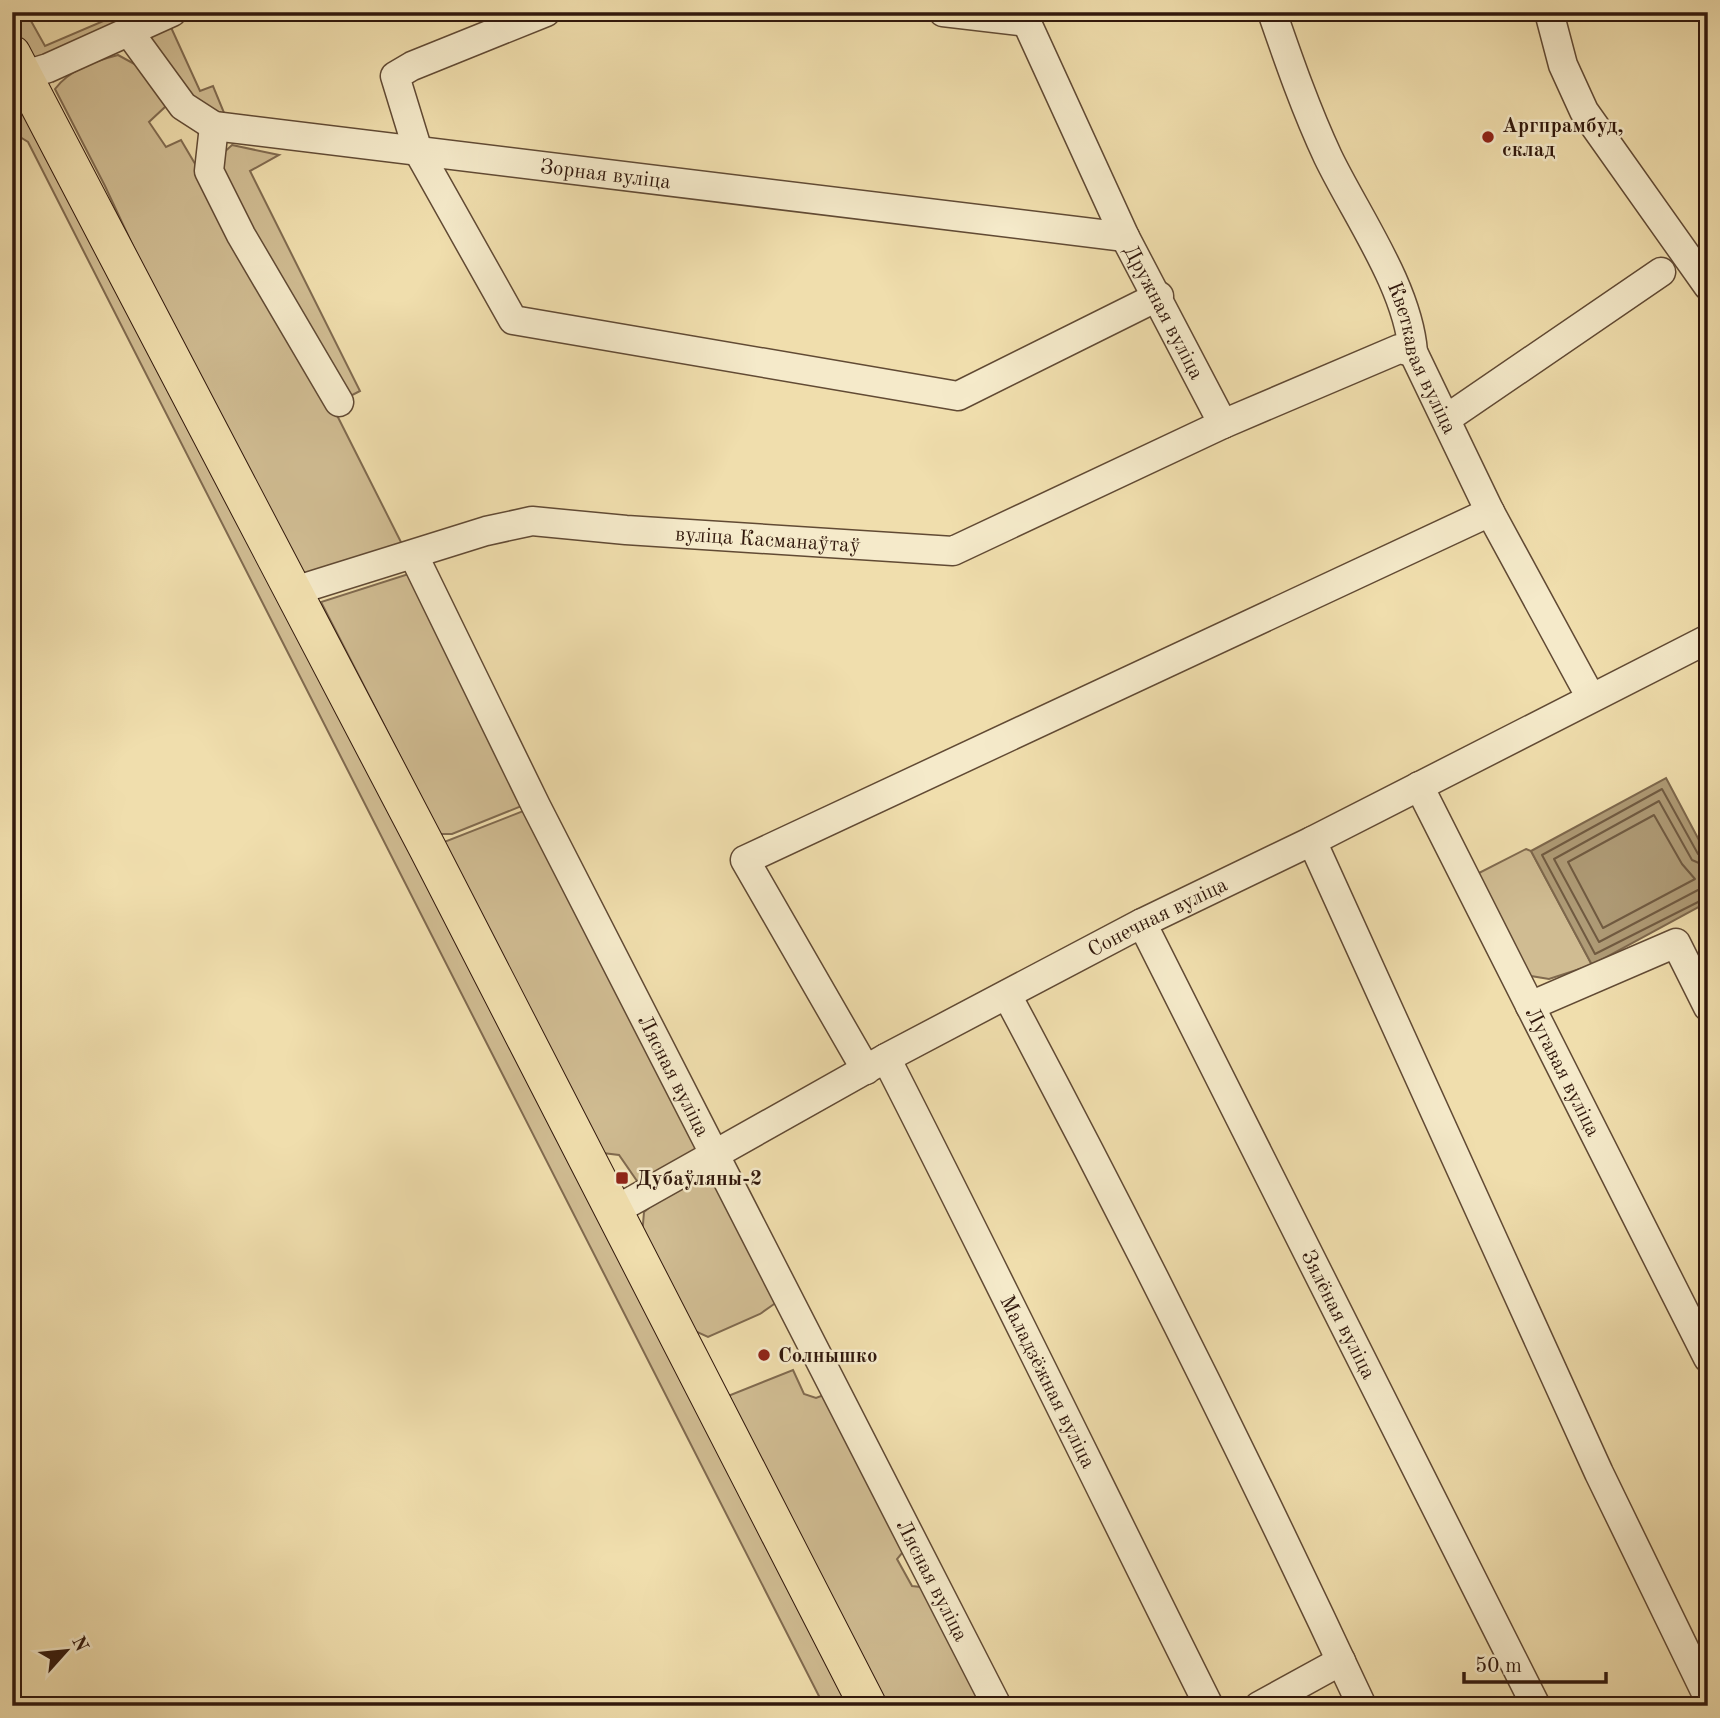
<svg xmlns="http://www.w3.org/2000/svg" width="1720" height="1718" font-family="'Old Standard TT',serif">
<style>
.green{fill:#d0bc92;stroke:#806a4f;stroke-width:2}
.water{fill:#af9b76;stroke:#7d674c;stroke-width:2}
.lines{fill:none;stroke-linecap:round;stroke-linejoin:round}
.shore{stroke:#705a41;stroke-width:2}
.minor-casing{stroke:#614a34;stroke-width:31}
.major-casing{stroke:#31180c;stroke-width:39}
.minor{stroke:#f5eaca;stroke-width:28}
.major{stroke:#f0dead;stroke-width:37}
.poi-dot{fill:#8f2418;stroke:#f5eaca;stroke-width:2.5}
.labels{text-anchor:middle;stroke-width:5;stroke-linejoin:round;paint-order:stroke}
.poi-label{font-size:21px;font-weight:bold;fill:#31180c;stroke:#f5eaca;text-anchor:start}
.street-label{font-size:21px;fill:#31180c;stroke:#f5eaca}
</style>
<rect width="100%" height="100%" fill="#f0dead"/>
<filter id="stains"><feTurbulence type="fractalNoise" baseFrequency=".00286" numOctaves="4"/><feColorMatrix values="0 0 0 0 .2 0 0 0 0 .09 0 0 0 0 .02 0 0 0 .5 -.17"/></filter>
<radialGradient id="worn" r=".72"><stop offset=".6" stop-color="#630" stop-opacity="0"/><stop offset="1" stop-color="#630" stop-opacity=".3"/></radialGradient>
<g class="green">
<path d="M12,12H26L45,46L115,16L121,25L33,59C17,46 12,32 12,12Z"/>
<path d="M169,23L200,91L213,86L227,120H203L144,35Z"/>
<path d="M118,55L140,67L166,106L149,122L166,147L181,140L299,340L406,552L298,580L200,389L105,186L55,89C69,70 95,61 118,55Z"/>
<path d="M12,79L429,848L536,806L715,1157L646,1194L619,1155L586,1151L867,1706H824L28,142L12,132Z"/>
<path d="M232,145L279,155L250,171L360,391L339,402L215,168L220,156Z"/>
<path d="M418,571L529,803L452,834H440L321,602Z"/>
<path d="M1526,849L1531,851L1592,965L1549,979L1525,975L1475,875Z"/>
<path d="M703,1178L715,1181L777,1302L760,1314L708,1337L686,1327L642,1236L644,1212L655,1203Z"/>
<path d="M793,1370L804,1394L816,1398L829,1393L907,1547L897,1559L912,1586L930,1588L986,1706H885L723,1398Z"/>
</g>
<path class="water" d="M1666,778L1708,857V902L1592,965L1531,851Z"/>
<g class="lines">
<g class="shore">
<path d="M1654,815L1682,864L1695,879L1603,928L1568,862Z"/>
<path d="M1708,858L1698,854L1662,789L1542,855L1595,954L1708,897"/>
<path d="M1708,867L1692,860L1659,801L1554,859L1599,942L1698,890L1708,888"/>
</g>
<defs>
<g id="minor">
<path d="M546,12L412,66L395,76L418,151L513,320L958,396L1159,296"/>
<path d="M943,12L1027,22"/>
<path id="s1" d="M1022,12L1125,237L1223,424"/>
<path id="s2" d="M1272,12C1289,61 1306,110 1328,157C1356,215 1408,287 1413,352L1490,512L1590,696"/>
<path d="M1549,12L1563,65L1584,111L1708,286"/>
<path id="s3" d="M129,32L183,106L214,126L1125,237"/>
<path d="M12,79L48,68L172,12"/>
<path d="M214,126L209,171L241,235L339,402"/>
<path d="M1446,419L1661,272"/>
<path id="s4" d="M414,556L536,806L997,1706"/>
<path id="s5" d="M294,591L486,531L532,521L626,530L953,551L1223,424L1399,349L1413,352"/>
<path id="s6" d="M1419,786L1708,1358"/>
<path d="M1312,841L1599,1473L1708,1697"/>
<path id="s7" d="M1142,923L1536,1706"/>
<path d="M1007,995C1132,1229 1250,1466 1362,1706"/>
<path d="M1530,1006L1676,943L1708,1007"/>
<path id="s8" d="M886,1058C996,1273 1101,1490 1209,1706"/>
<path d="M866,1070L745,860L1490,512"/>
<path id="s9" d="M614,1211L886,1058L1142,923L1312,841L1708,639"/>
<path d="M1259,1706L1341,1661"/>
</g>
<path id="major" d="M12,54L428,849L868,1706"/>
</defs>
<use href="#minor" class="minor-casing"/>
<use href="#major" class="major-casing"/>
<use href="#minor" class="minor"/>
<use href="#major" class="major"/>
</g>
<g class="poi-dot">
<circle cx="1488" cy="137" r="7"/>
<rect x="615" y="1171" width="14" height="14" rx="3.5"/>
<circle cx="764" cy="1355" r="7"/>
</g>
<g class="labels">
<g class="poi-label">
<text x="1502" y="132">Аргпрамбуд,<tspan x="1502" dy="24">склад</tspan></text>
<text x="636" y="1185">Дубаўляны-2</text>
<text x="778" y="1362">Солнышко</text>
</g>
<g class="street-label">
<text dy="7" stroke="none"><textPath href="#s3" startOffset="523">Зорная вуліца</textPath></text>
<text dy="7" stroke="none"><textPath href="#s1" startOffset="332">Дружная вуліца</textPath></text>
<text dy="7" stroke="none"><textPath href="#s2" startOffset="378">Кветкавая вуліца</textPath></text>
<text dy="7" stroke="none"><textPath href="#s5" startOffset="485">вуліца Касманаўтаў</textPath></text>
<text dy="7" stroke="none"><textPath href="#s9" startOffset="618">Сонечная вуліца</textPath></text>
<text dy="7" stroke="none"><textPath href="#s6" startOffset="320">Лугавая вуліца</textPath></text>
<text dy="7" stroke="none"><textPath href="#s4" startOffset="581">Лясная вуліца</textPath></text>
<text dy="7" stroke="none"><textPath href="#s7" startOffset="438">Зялёная вуліца</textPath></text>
<text dy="7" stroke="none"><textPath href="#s8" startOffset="362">Маладзёжная вуліца</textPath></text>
<text dy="7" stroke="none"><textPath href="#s4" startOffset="1148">Лясная вуліца</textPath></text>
</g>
</g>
<rect width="1720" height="1718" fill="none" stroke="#f0dead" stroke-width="42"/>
<rect x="14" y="14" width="1692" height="1690" fill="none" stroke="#31180c" stroke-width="3.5"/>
<rect x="21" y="21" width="1678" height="1676" fill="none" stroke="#31180c" stroke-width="2"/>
<g transform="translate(66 1651) rotate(63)" stroke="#f5eaca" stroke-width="5" paint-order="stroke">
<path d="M0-5L12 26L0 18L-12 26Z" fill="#31180c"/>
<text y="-10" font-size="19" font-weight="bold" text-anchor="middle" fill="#31180c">N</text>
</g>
<path d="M1464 1672v10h142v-10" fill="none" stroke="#31180c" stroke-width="3.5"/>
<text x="1475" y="1672" font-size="21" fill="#31180c" stroke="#f5eaca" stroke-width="5" paint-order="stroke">50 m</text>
<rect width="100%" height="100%" filter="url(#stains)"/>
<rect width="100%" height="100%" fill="url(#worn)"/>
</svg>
